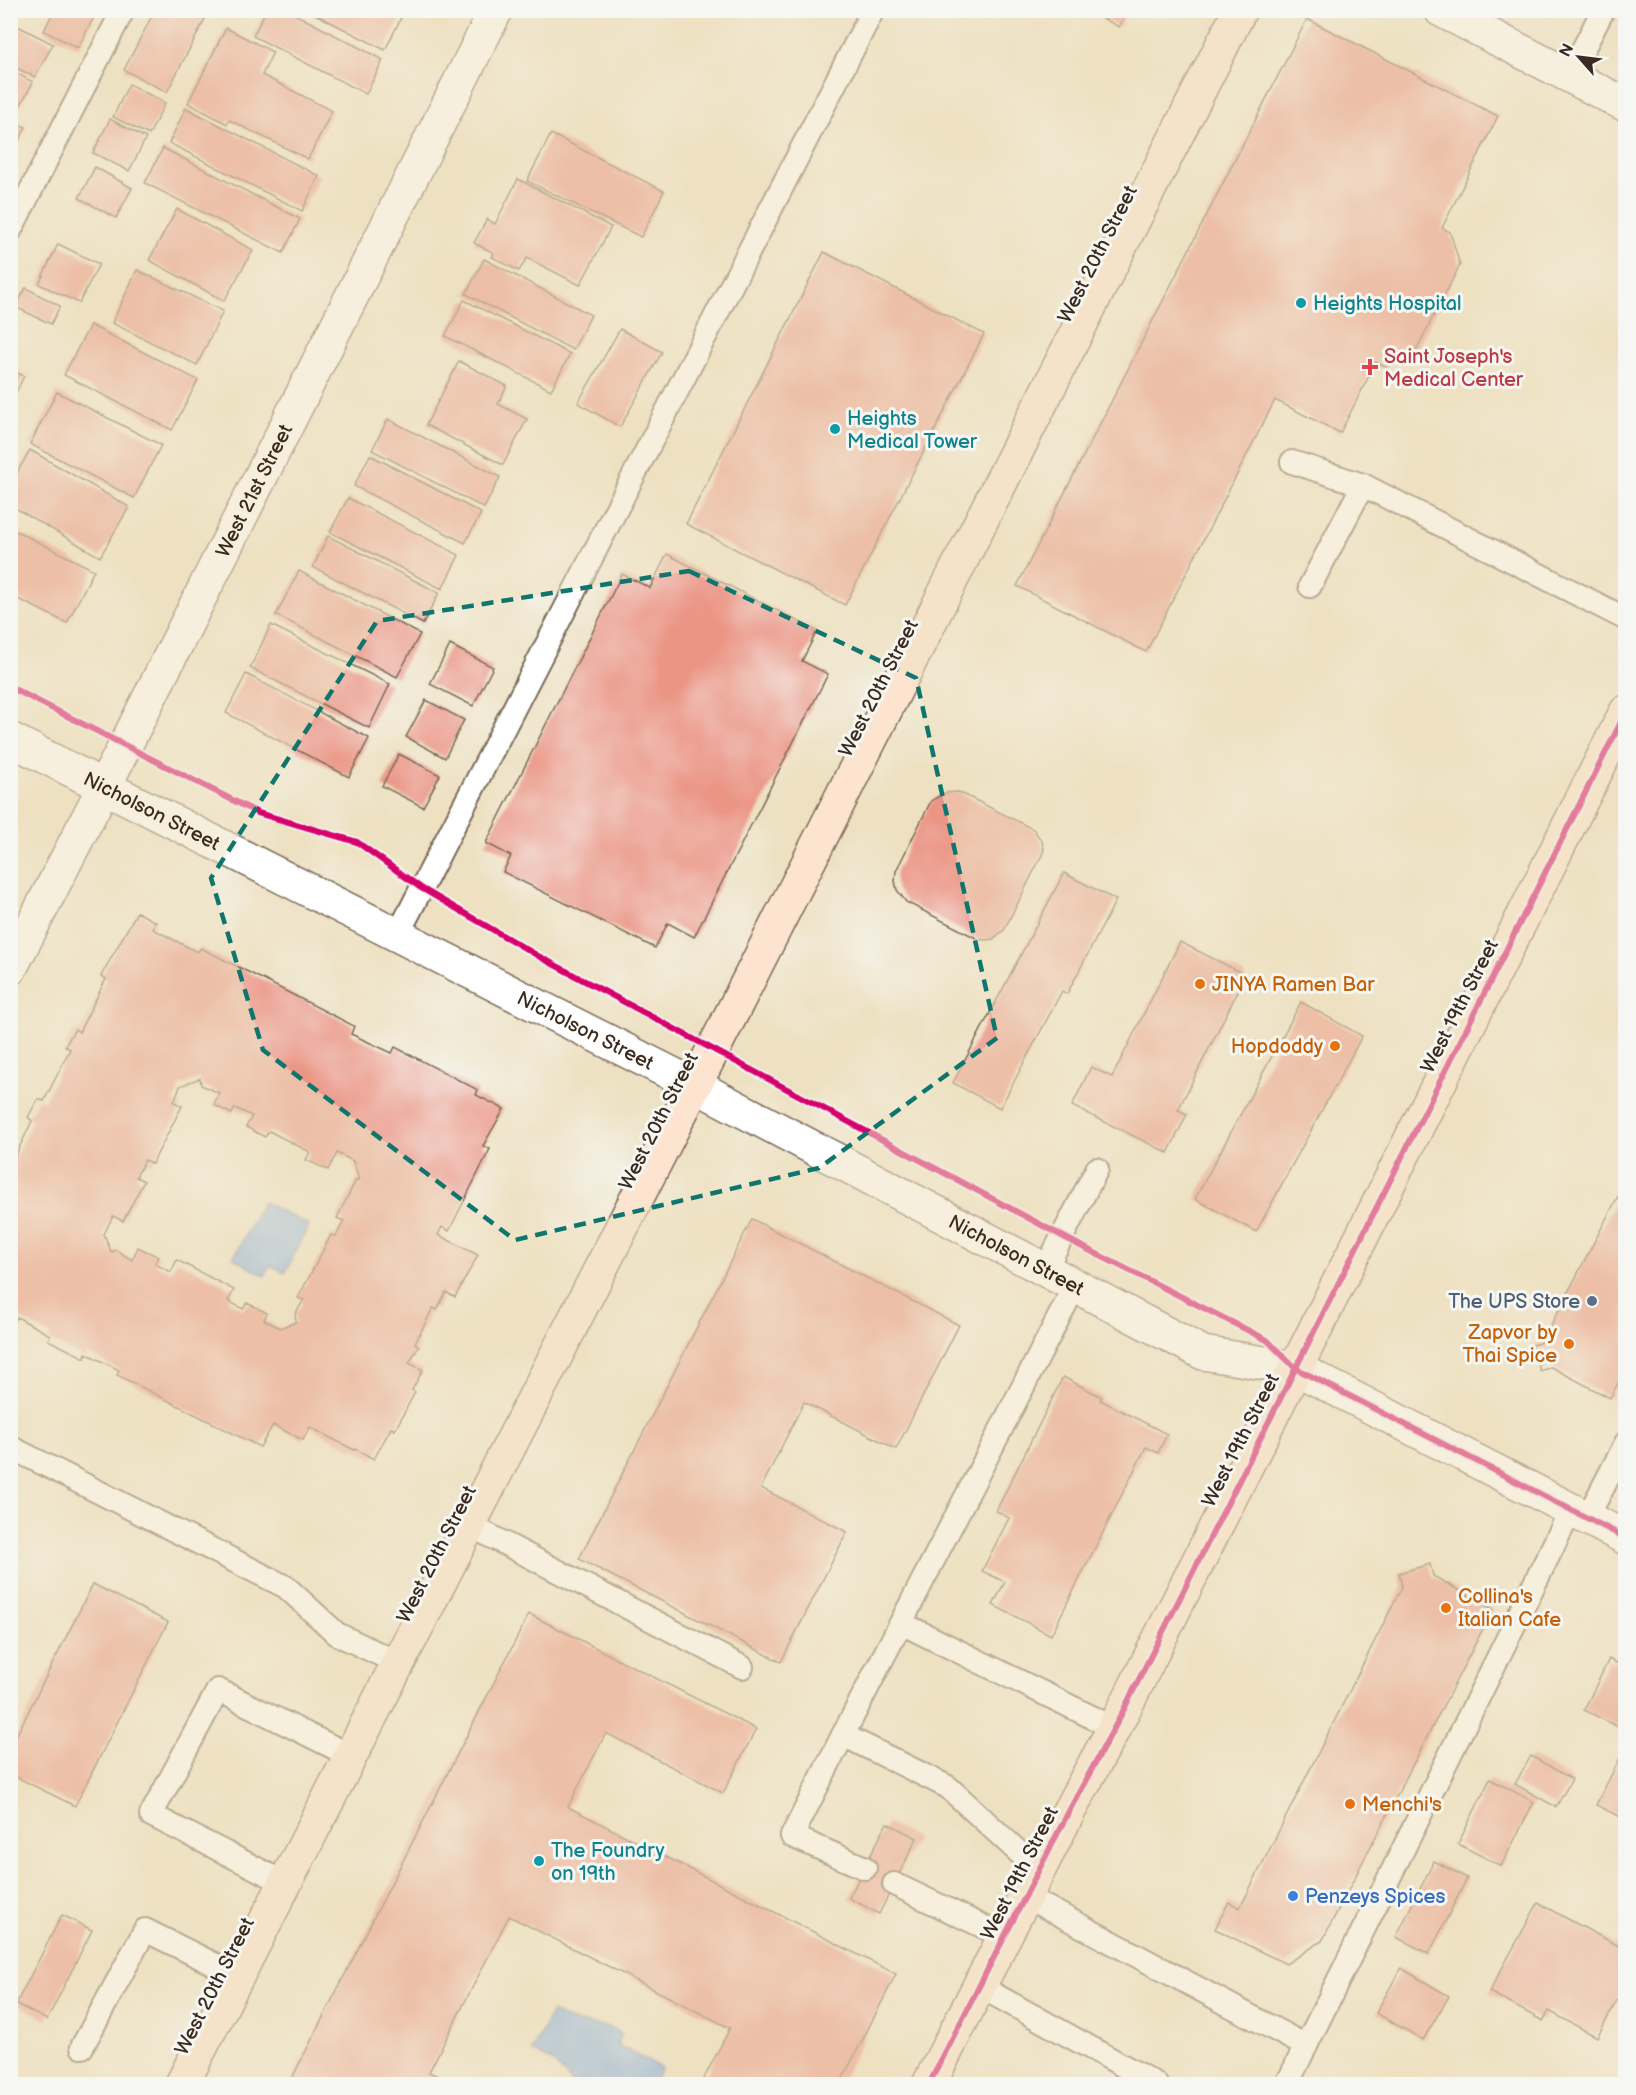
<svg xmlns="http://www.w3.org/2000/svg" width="1636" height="2095" font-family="'Balsamiq Sans',sans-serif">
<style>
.water{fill:#79a9e3;stroke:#5a6a80;stroke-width:1.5}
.building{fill:#eb9585;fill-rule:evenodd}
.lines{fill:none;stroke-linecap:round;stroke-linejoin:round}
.lane-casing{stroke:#7a6a57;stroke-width:26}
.street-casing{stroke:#7a6a57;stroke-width:36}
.secondary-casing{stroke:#7a6a57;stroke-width:36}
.lane{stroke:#fff;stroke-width:22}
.street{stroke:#fff;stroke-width:33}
.secondary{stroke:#fde4d1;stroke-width:33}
.cycleway-casing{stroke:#f6f6f2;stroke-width:10}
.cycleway{stroke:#d6006c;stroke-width:6}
.marked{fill:none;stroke:#0f766e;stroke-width:4.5;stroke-dasharray:12 8;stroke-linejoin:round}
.culture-dot{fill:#0f9aa8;stroke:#f6f6f2;stroke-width:2}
.health-dot{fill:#e0444e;stroke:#f6f6f2;stroke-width:2}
.food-dot{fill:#e8710a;stroke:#f6f6f2;stroke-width:2}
.service-dot{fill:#5c6f8a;stroke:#f6f6f2;stroke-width:2}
.shop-dot{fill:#3f7fe0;stroke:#f6f6f2;stroke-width:2}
.labels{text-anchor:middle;stroke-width:6;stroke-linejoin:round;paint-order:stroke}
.street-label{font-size:20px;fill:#3b2a1e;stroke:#f6f6f2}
.culture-label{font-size:20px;fill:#0d838f;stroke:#f6f6f2;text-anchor:start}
.health-label{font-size:20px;fill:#be3a42;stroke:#f6f6f2;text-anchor:start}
.food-label{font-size:20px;fill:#c56008;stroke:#f6f6f2;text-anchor:start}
.service-label{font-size:20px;fill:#4e5e75;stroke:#f6f6f2;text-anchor:end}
.shop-label{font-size:20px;fill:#366cbe;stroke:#f6f6f2;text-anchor:start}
</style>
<rect width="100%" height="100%" fill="#f6f6f2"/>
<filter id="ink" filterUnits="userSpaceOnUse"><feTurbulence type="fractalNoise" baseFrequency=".0167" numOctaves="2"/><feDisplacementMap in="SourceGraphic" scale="12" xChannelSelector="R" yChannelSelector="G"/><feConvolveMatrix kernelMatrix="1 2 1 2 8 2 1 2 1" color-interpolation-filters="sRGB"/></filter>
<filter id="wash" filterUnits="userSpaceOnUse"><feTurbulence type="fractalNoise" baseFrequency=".008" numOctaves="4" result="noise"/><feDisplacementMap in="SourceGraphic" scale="24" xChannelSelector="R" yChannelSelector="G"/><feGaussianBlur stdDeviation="1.35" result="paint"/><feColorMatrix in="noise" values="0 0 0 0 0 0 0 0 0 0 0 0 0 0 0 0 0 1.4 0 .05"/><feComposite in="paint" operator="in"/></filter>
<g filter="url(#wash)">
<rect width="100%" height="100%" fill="#eee1c2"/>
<g class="water">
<path d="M263,1202L309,1225L285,1273L270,1265L265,1276L233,1258Z"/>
<path d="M552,2012C559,2015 567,2020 575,2022C592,2026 607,2023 622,2034L617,2045L661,2068L653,2084H573L552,2061L532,2051Z"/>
</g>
<g id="blocks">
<g class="building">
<path d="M54,10H91L96,13L78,48L44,31Z"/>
<path d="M155,10H189L205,19L167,92L124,70Z"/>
<path d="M266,10H287L383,60L366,94L253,36Z"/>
<path d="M307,10H387L401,18L385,50Z"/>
<path d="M1087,10H1128L1119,27Z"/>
<path d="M1307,19L1498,116L1442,228L1450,232L1460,265L1414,354L1385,367L1376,362L1340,433L1275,400L1146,652L1017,586Z"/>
<path d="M10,22L53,44L35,77L10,65Z"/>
<path d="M226,28L273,52L262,75L332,111L308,159L229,120L227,124L188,103Z"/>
<path d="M10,70L33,82L14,117L10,115Z"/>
<path d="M129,84L165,103L149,135L113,117Z"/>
<path d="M186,108L319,176L302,211L169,143Z"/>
<path d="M110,119L146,138L129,171L93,153Z"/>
<path d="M10,120L26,127L10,159Z"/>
<path d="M551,134L664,191L641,237L527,181Z"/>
<path d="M163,148L300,219L283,253L145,183Z"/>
<path d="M95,167L132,188L116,218L79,198Z"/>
<path d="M518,179L611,227L580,285L527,258L519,271L492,257L494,253L474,243L487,219L495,224Z"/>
<path d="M177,209L253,250L224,301L149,260Z"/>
<path d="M58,244L99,264L79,303L39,284Z"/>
<path d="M824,252L984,334L845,605L686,524Z"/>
<path d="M484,259L591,315L573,350L466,294Z"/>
<path d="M137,270L223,311L197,365L112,323Z"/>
<path d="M26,288L60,306L51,324L15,307Z"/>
<path d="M464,300L570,354L551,390L445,336Z"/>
<path d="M90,325L198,380L172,430L64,375Z"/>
<path d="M620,329L662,352L620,427L578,403Z"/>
<path d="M459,361L507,386L498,404L527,419L503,465L426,425Z"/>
<path d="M10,370L24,376L10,405Z"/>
<path d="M57,392L161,445L134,498L30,444Z"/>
<path d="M388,419L500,477L484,508L372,450Z"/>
<path d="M30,450L129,507L100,557L10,505V485Z"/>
<path d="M370,455L481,513L465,543L354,486Z"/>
<path d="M348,498L459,555L442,589L330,532Z"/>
<path d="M10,528L94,570L67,623L10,595Z"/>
<path d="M328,536L439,593L423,624L313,567Z"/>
<path d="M667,554L817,631L802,661L828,674L694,937L668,923L655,948L503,872L511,856L486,843L622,574L650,588Z"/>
<path d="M299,571L420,634L397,677L276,615Z"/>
<path d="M271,625L390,684L369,728L250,668Z"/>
<path d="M450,645L493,667L473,706L430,684Z"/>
<path d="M246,674L369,738L349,777L226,713Z"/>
<path d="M426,700L464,720L445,758L406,737Z"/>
<path d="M399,754L440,775L423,807L382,786Z"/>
<path d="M959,792L1033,829L1042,841L1044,849L1042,855L1004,930L993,939L986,940L978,939L906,902L897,890L895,881L896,871L931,801L944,793Z"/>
<path d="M1064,873L1116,900L1067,994L1062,991L1000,1108L953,1083Z"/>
<path d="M137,912L156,922L153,929L197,952L201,948L354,1026L351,1034L392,1053L395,1047L478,1090L476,1095L504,1109L483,1146L490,1149L449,1231L442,1227L438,1235L478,1255L455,1297L446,1292L437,1310L433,1308L415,1343L419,1346L409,1363L423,1370L412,1390L415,1392L395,1430L391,1428L374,1459L355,1449L354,1450L310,1427L303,1440L273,1425L260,1447L117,1375L119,1370L86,1353L85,1358L48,1340L50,1335L17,1317L13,1323L10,1321V1167L32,1121L28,1117L38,1099L44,1101L70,1049L65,1046L75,1029L79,1032L106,979L101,976ZM200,1078L201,1085L219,1093L214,1105L232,1114L235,1108L252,1116L246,1127L265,1137L269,1131L310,1152L306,1160L328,1170L337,1153L353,1161L359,1180H356L337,1218L344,1221L336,1236L331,1235L298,1298L304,1300L295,1314L296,1322L280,1328L264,1320L267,1313L247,1303L243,1309L228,1301L234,1290L177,1260L171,1272L155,1264L159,1257L138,1247L132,1260L116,1250L111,1252L104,1234L113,1216L123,1221L144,1181L136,1177L145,1160L152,1164L182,1106L174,1102L180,1086Z"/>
<path d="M1180,942L1246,975L1178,1110L1187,1114L1168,1153L1072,1106L1091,1067L1112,1077Z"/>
<path d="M1301,1002L1362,1036L1256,1232L1195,1199Z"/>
<path d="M1626,1181V1368L1610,1398L1551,1367L1540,1371L1532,1345L1542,1342Z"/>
<path d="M752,1219L959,1325L896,1449L804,1402L761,1488L847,1532L781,1662L579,1559Z"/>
<path d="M1063,1377L1102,1397L1100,1400L1167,1434L1158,1453L1146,1447L1051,1635L993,1605L1005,1582L982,1571L1009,1518L996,1511Z"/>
<path d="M1430,1564L1433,1576L1493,1609L1322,1941L1286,1964L1215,1929L1229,1902L1240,1908L1402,1587L1399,1573Z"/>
<path d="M93,1584L168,1622L75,1806L10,1774V1748Z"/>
<path d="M529,1614L756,1729L723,1793L606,1733L568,1807L896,1974L840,2084H701L730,2028L509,1916L429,2072L454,2084H289Z"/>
<path d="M1609,1659L1626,1668V1731L1584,1710Z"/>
<path d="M1624,1750L1626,1751V1820L1596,1805Z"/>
<path d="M1531,1756L1572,1779L1556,1807L1515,1784Z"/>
<path d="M1490,1779L1534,1802L1501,1866L1458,1844Z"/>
<path d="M887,1823L917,1838L879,1914L849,1898Z"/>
<path d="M1434,1861L1467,1878L1429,1954L1396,1937Z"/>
<path d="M1538,1903L1626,1950V1984L1597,2037L1549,2011L1543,2021L1489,1992Z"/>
<path d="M62,1915L92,1930L47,2020L16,2004Z"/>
<path d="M1401,1968L1449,1996L1423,2040L1376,2013Z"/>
</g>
</g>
</g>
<g filter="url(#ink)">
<use href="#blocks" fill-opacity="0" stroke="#7a6a57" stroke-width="1.5"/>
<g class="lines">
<defs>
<g id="lane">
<path d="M1569,77L1603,10"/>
<path d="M10,231L123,10"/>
<path d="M1292,462L1363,485L1626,619"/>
<path d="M1310,586L1363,485"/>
<path d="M398,934L873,10"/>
<path d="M1045,1270L1097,1169"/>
<path d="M10,1447L286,1587L337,1634L398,1663"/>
<path d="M1587,1518L1626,1443"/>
<path d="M469,1525L742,1667"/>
<path d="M901,1623L1114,1728"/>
<path d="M843,1735L792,1836L865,1868"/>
<path d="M1039,1871L948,1787L843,1735L1075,1286"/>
<path d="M285,1883L151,1815L218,1690L351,1756"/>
<path d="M894,1884L1005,1937"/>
<path d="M1025,1896L1306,2046"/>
<path d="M979,1986L1156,2084"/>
<path d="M82,2047L145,1930L238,1976"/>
<path d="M1287,2084L1571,1510"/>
</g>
<g id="street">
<path d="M1441,10L1626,105"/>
<path id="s1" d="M10,739L694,1085L1203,1353L1295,1368L1626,1538"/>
<path id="s2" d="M10,969L125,746L496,10"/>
</g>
<g id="secondary">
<path d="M182,2084L736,1005L1240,10"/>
<path d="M929,2084L1069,1811L1120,1717L1626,712"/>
</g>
</defs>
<use href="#lane" class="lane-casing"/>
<use href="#street" class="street-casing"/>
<use href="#secondary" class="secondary-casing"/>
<use href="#lane" class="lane"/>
<use href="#street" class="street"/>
<use href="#secondary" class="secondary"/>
<defs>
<g id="cycleway">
<path d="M10,687L258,813L357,842L421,888L540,957L1077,1244L1267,1340L1295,1368L1626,1538"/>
<path d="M929,2084L1069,1811L1120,1717L1626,712"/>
</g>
</defs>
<use href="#cycleway" class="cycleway-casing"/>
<use href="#cycleway" class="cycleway"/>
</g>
</g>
<path d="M0 0H1636V2095H0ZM689,571L916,678L997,1038L819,1168L515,1240L263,1050L211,878L377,621Z" fill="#eee1c2" fill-opacity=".55" fill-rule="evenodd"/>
<path class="marked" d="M689,571L916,678L997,1038L819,1168L515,1240L263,1050L211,878L377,621Z"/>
<g class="culture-dot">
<circle cx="1301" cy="303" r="6"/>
<circle cx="835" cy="429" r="6"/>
<circle cx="539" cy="1861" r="6"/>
</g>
<path class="health-dot" d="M1367 358h6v6h6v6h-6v6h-6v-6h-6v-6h6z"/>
<g class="food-dot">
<circle cx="1200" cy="984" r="6"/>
<circle cx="1335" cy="1046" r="6"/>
<circle cx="1569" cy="1344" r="6"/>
<circle cx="1446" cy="1608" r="6"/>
<circle cx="1350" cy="1804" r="6"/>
</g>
<circle class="service-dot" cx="1592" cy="1301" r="6"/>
<circle class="shop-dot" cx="1293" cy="1896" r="6"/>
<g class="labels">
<g class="street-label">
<text transform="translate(1097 254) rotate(-63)" y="7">West 20th Street</text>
<text dy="7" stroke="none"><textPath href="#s2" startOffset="537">West 21st Street</textPath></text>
<text transform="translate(878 688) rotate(-63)" y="7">West 20th Street</text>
<text dy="7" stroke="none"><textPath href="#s1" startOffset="159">Nicholson Street</textPath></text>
<text transform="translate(1459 1006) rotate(-63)" y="7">West 19th Street</text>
<text dy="7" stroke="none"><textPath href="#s1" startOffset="645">Nicholson Street</textPath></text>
<text transform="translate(658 1121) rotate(-63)" y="7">West 20th Street</text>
<text dy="7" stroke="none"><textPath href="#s1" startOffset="1131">Nicholson Street</textPath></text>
<text transform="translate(1240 1440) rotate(-63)" y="7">West 19th Street</text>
<text transform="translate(436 1554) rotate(-63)" y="7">West 20th Street</text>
<text transform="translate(1019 1873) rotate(-63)" y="7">West 19th Street</text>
<text transform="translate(214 1986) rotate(-63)" y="7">West 20th Street</text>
</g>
<g class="culture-label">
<text x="1313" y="310">Heights Hospital</text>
<text x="847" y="425">Heights<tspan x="847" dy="23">Medical Tower</tspan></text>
<text x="551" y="1857">The Foundry<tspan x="551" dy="23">on 19th</tspan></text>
</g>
<g class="health-label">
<text x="1384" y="363">Saint Joseph's<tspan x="1384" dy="23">Medical Center</tspan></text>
</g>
<g class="food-label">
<text x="1212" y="991">JINYA Ramen Bar</text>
<text x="1323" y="1053" text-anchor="end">Hopdoddy</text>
<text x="1557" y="1339" text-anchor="end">Zapvor by<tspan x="1557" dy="23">Thai Spice</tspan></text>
<text x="1458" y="1603">Collina's<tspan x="1458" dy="23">Italian Cafe</tspan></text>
<text x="1362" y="1811">Menchi's</text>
</g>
<g class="service-label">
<text x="1580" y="1308">The UPS Store</text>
</g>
<g class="shop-label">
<text x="1305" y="1903">Penzeys Spices</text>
</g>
</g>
<rect width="1636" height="2095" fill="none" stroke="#f6f6f2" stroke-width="36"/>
<g transform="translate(1579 57) rotate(298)" stroke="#f6f6f2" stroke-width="4.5" paint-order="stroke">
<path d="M0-4.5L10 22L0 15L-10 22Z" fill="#3b2a1e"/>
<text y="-9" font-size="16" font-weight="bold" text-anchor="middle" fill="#3b2a1e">N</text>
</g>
</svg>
